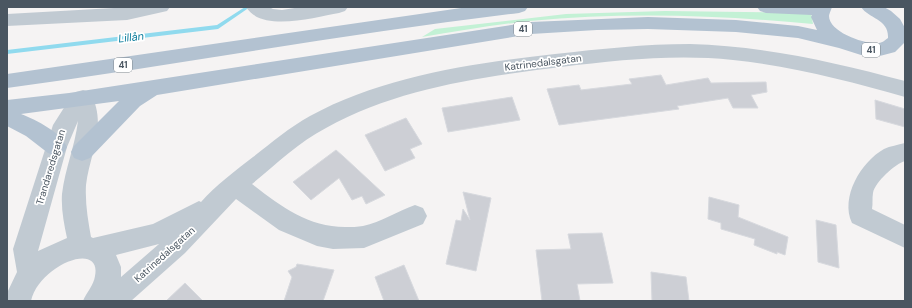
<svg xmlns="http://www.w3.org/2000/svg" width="912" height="308" font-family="'DM Sans',sans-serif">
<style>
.green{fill:#c3f1d5}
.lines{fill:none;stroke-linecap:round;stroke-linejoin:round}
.stream{fill:#90daee;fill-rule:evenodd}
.building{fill:#cdcfd5;stroke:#d7d9de}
.minor{fill:#c1cad2;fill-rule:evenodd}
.major{fill:#b3c2d1;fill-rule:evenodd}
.labels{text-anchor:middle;stroke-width:3.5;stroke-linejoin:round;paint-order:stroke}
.shield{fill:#fff;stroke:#808990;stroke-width:1}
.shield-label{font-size:9px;font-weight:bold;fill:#4a5661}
.street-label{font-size:10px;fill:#4a5661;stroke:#fff}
.water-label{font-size:11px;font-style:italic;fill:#0c7c9b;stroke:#fff}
</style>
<rect width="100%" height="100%" fill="#f5f3f3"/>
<path class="green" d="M665,11L811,13L813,24C719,15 624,12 530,21C493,25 458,31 422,37L435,29L566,14Z"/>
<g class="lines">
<path class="stream" d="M245,7H250L218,29L7,54V50L217,25Z"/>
</g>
<g class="building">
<path d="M661,75L666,85L708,78L711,83L766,82L767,92L751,95L758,108H733L728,98L677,106L679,109L559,125L547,89L579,85L581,90L632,84L629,79Z"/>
<path d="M512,97L520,120L448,132L442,108Z"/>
<path d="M875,100L905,109V127L876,119Z"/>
<path d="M406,118L422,144L410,149L415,158L385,171L365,135Z"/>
<path d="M336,150L344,157L385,195L366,204L362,196L352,200L339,178L311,200L293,182Z"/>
<path d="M463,192L491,198L476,271L446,264L456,220L461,221L463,209L470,220Z"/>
<path d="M709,197L739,205L738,217L788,237L785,255L777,252V254L754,245L755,239L721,229V223L708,219Z"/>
<path d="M816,220L836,225L839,268L818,262Z"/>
<path d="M602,233L613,283L577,284L580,301H542L536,250L571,249L568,234Z"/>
<path d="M297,264L334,270L323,301H284L292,277L288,271L296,267Z"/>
<path d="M404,265L419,301H384L375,277Z"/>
<path d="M651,272L686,277L689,301H652Z"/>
<path d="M185,283L203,301H166Z"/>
</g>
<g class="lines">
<g class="minor">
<path d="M132,7H170L167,11L127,20L7,26V14Z"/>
<path d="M246,7H269L273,9L282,10L301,7H348L345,11L339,13C315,17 262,33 246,7Z"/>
<path d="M690,44C764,46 834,62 905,81V97C849,81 792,66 733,60C676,54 619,60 561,67C481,77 398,88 326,128C299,142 275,165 252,184C280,206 308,227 345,227C351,227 358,227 363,226C381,222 398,211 415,205L423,208L427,216L423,224L364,248L333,249L317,246L279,230L236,199L185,253L131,301H83C86,293 94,285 95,276C102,240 39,265 31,301H7V293L17,272L13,249L53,125L67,103L76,92L83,90L90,92C108,125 90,152 86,185C85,203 88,220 91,237L93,238L153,224L199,201L201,202C216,185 235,171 253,157C271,143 290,127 310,116C383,76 474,63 555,54C600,49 645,44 690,44ZM78,121C75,146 65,169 62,194C61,209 64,224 67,238L38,251L67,147ZM159,244L121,277V267L116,255Z"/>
<path d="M905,143V161C895,164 875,182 873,193C872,198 873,204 872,209L905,225V248L852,223C840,197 861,162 884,149C890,146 898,145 905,143Z"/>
</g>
<g class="major">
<path d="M468,7H528L525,11L519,13C348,33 178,65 7,88V74Z"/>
<path d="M757,7H832C831,10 829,14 829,16C829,32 864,44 877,43C882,43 884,41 888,38C889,19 869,19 861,7H884L891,11L900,19L905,28V42L895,52L876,57L861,55L839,48L798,38L736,32L648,29L597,30L531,34L157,95L140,106L90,158L82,161L74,158L71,152L74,146L119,101L21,114C38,121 59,131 67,147L64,153L56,156L48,153L26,136L7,126V100L69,93L531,22L648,17L736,20L798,26L817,30L811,17L812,15L766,13L760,11Z"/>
</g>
</g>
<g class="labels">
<g class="shield">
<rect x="514" y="22" width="18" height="14" rx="3"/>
<rect x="862" y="43" width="18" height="14" rx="3"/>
<rect x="114" y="58" width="18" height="14" rx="3"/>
</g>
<g class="shield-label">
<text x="523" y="32">41</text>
<text x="871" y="53">41</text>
<text x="123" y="68">41</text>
</g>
<g class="street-label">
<text transform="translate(543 62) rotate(-7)" y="4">Katrinedalsgatan</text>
<text transform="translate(50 167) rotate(-73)" y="4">Trandaredsgatan</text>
<text transform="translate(164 254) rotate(-42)" y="4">Katrinedalsgatan</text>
</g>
<g class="water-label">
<text transform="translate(131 37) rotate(-7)" y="4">Lillån</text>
</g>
</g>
<rect width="912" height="308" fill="none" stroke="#4a5661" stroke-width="16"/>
</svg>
